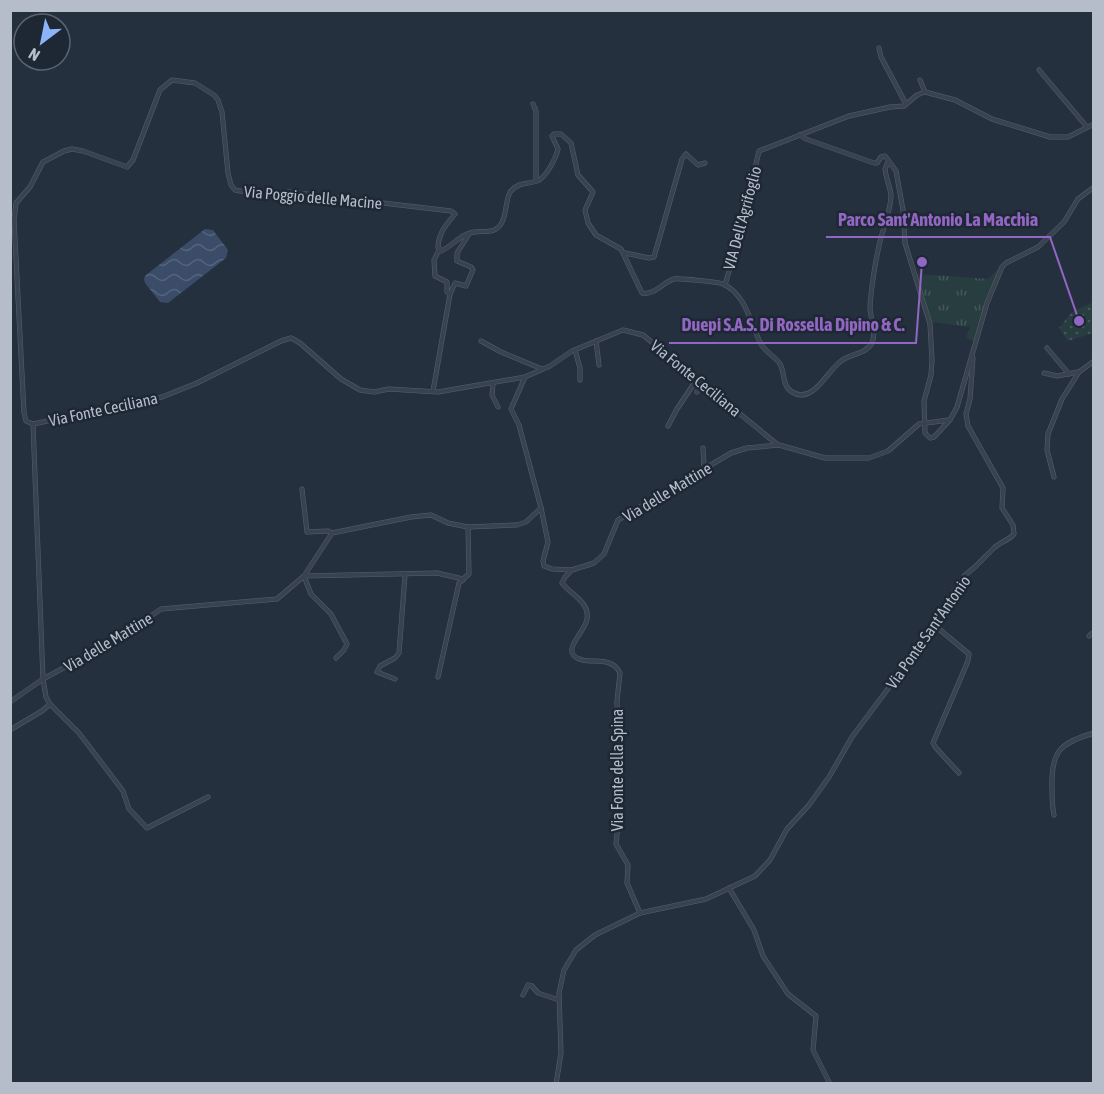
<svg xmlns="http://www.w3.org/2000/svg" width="1104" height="1094" font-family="'Asap Condensed',sans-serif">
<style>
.grass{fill:url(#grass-tufts)}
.park{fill:url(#park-dots)}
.water{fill:url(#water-waves)}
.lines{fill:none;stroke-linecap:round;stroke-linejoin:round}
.minor-casing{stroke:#57606d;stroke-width:5}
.minor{stroke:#39424f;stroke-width:4}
.labels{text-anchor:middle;stroke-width:5;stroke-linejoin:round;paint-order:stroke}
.street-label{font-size:16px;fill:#b5bdca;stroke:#1e2734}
.leader{fill:none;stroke:#9266c3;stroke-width:2}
.callout-dot{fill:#9266c3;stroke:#1e2734;stroke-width:2}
.callout-label{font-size:18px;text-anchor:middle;font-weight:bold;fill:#9266c3;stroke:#1e2734;stroke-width:5;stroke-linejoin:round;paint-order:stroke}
</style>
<defs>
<pattern id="grass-tufts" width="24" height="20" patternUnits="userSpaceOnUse" patternTransform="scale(1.5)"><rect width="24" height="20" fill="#273d40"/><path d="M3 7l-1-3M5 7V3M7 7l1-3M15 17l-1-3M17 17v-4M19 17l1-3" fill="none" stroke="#44575a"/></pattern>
<pattern id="park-dots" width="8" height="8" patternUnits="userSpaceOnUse" patternTransform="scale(1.5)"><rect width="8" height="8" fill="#273d40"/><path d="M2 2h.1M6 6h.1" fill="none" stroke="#44575a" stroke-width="1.8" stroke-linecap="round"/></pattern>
<pattern id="water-waves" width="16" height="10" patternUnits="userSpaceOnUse" patternTransform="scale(1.5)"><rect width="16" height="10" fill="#3a4c68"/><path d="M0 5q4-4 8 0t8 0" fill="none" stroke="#54647c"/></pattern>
</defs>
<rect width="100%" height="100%" fill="#25303f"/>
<path class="grass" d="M998,269L973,341L966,338L970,327L931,322L916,278L918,274L988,279Z"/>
<path class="park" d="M1093,302V333L1068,341L1059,328L1071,313Z"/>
<path class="water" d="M205,229L213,230L228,250L226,258L168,303L160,302L145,283L144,279L146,275Z"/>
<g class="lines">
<defs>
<g id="minor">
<path d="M879,48L881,57L906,104"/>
<path d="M1039,70L1087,127"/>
<path d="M920,80L925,92"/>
<path d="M533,104L536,111V181"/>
<path d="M800,135L806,139L874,163H877L881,157L885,156L891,164"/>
<path d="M439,250L434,260L435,276L447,282V292L450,294L455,283L466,286L473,270L471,267L457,261V253L469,234"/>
<path d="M625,253L649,258L654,257L682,159L686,154L698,165L705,163"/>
<path d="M725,285L740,233L759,151L849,116L890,107L904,106L917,95L925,92L955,100L992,119L1050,137H1068L1094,124"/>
<path d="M481,341L501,352L542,369"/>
<path d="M596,341L599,365"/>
<path d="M1047,348L1069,374"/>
<path d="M575,350L580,368V380"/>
<path d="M1044,373L1057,376L1078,372"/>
<path d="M525,377L511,409L519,425L541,508"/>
<path d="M493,383L492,395L498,407"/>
<path d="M433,391L450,294"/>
<path d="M697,392L702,383"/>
<path d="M33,424L26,421L24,413L14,220L16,203L30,187L43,162L64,151L72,149L83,151L127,167L133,160L160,90L172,80L195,83L214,95L218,100L222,112L228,173L231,185L235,190L261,195L289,192L451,211L455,214C446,225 439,232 438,247L441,251C453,246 460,234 474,232C484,230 494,235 501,224C507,215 505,202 510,192C520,181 525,185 537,181C546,178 556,158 558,149L552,136L554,134H561L571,143L578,175L593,192L585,210L588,223L596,235L621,249L642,293C654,296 663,282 674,279C678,278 719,282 723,284C747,295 750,324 761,344C766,353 775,356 780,364C785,373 782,386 792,392C813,405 827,371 841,361C850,354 866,354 872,343C877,331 870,319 870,307C871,288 877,249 883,231C886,219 891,208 891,195C890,187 886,178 885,169L887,164H891L896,171L903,210L905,243L930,324L932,360L931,375L924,401L925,433L930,438L934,437L950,420L957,407L987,303L1002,267L1006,263L1038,247L1064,222L1078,199L1094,187"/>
<path d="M33,424L162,397L197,383L281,341L291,338L300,343L341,379L360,390L374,392L389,389L438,392L525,377L550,366L572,351L623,330L643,335L778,445"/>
<path d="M33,424L43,679L46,697L50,704L79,733L123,791L129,809L147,828L208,797"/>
<path d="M668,426L677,409L697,379"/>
<path d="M703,448L704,465L707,468"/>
<path d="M1054,477L1047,450L1048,434L1062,399L1079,372L1094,361"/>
<path d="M302,489L307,532L328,531L332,533"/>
<path d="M572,570L565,577L562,583C571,595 590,602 587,619C586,630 565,647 574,656C586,667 611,653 620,673L617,701L619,815L616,844L628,865L627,883L640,913"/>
<path d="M933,624L969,654L968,661L933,743L936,748L959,773"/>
<path d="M1089,636L1094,632"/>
<path d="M336,658L344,650L347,644L331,614L311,594L304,576L437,573L463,579L469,574L468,527"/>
<path d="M438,677L459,583L463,580"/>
<path d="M395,679L377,672L380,666L395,658L399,653L405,575"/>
<path d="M10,702L43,679L119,638L161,609L277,599L304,576L332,533L411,517L431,515L448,523L468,527L517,525L526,522L541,508L548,542L543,561L544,566L552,569L572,570L594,563L604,554L618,520L731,453L747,448L779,445L825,458H869L888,451L919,424L949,420"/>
<path d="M10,730L42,711L50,704"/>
<path d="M1054,815C1052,806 1052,796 1052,787C1051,751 1060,743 1094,733"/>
<path d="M729,888L754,930L763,956L788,994L816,1016L813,1050L830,1084"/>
<path d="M523,995L528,985L532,986L538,993L559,1000"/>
<path d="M556,1084L561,1053L559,993L564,970L576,950L595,935L640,913L706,899L755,876L770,860L787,829L809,805L829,777L852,737L893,682L965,575C977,567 984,557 994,548C1000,542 1008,541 1014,534L1013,525L1002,508L1003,488L968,426L966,414L970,399L973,358"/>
</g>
</defs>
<use href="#minor" class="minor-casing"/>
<use href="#minor" class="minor"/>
</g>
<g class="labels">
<g class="street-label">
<text transform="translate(313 197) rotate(5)" y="6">Via Poggio delle Macine</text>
<text transform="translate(742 218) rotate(-75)" y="6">VIA Dell'Agrifoglio</text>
<text transform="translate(696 378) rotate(39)" y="6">Via Fonte Ceciliana</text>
<text transform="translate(103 409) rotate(-12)" y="6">Via Fonte Ceciliana</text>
<text transform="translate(667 492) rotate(-31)" y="6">Via delle Mattine</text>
<text transform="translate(928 632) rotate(-55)" y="6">Via Ponte Sant'Antonio</text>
<text transform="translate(108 642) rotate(-31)" y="6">Via delle Mattine</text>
<text transform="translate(617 770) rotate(-90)" y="6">Via Fonte della Spina</text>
</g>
</g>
<path class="leader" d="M1079 321L1050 237H826M922 262L916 343H669"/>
<g class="callout-dot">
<circle cx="1079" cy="321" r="6"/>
<circle cx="922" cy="262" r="6"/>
</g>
<g class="callout-label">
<text x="938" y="226">Parco Sant'Antonio La Macchia</text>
<text x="793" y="331">Duepi S.A.S. Di Rossella Dipino &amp; C.</text>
</g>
<rect width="1104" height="1094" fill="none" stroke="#b5bdca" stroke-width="24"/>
<g transform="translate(42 42) rotate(212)"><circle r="28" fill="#1e2734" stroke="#5a6370" stroke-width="1.5"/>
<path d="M0-4.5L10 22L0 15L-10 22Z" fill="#8cb4f8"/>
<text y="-9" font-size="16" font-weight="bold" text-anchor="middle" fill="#b5bdca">N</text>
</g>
</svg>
